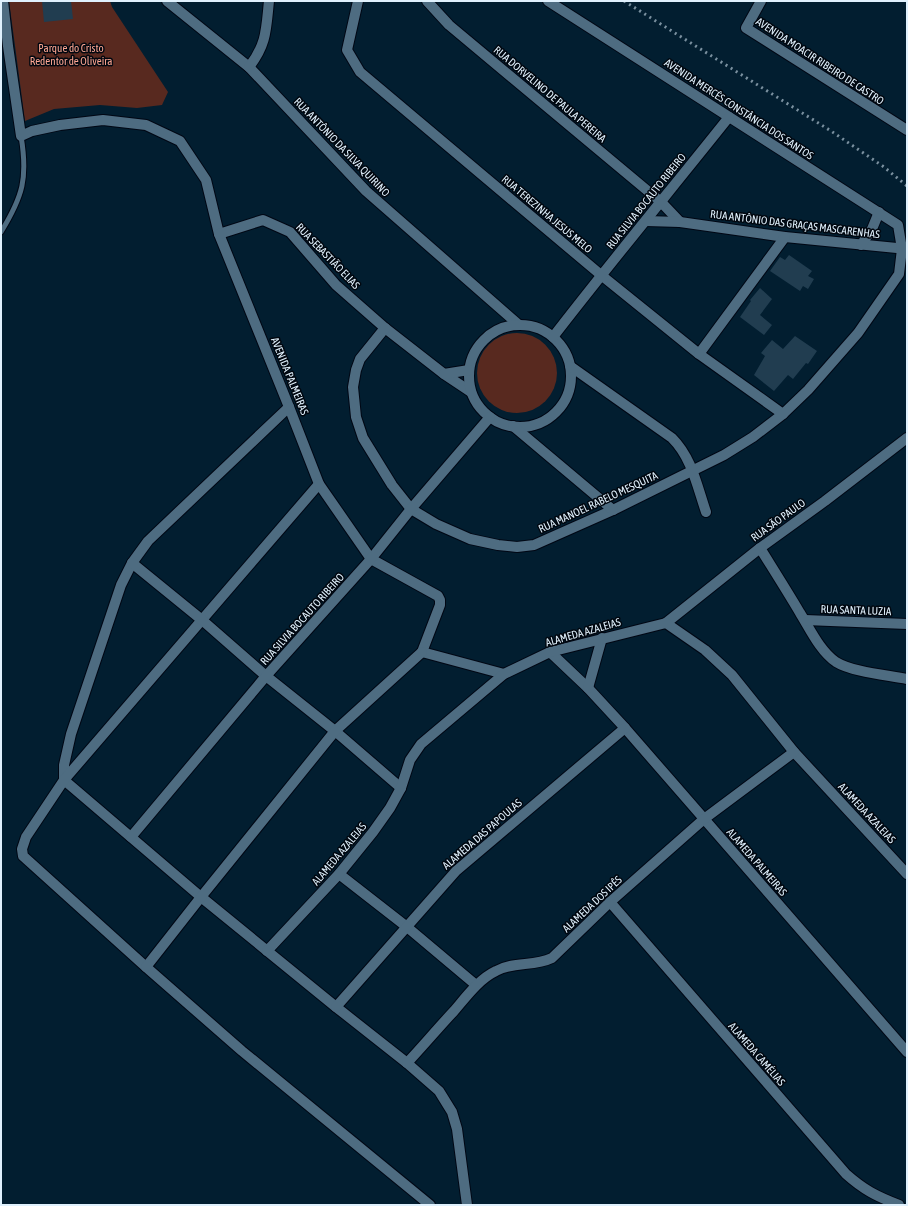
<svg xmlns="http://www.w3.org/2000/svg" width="908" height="1206" font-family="'Asap Condensed',sans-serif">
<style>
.green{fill:#58291f}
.building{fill:#213d50}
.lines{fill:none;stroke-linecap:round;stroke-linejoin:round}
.lane-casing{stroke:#000714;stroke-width:7}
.street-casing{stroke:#000714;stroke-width:12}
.lane{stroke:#4e6c81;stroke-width:5}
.street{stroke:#4e6c81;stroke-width:10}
.rail{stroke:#7a909f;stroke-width:3;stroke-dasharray:2 4;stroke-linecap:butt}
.labels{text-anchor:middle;stroke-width:3;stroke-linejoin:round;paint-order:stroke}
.park-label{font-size:11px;fill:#fea793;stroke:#01070f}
.street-label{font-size:11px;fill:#e0f1fd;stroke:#01070f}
</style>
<rect width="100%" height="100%" fill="#021e30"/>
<g class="green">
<path d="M9,1H110L112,7L168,92L162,105L137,108L100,105L54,109L25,121Z"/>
<circle cx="517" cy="373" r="40"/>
</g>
<g class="building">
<path d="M42,1H71L73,19L44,22Z"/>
<path d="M789,255L812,271L808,276L814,279L808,289L803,286L800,291L770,271L780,257L785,260Z"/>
<path d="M760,288L772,299L760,315L772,325L764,335L740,317L751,301L750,300Z"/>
<path d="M795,336L817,351L808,364L806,363L793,379L788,375L774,391L754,375L765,356L761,353L772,340L783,349Z"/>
</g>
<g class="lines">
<defs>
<path id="lane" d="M1,232C23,196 28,178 21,136"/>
<g id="street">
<path d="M3,1L8,46L21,136L32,131L60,125L103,120L146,125L180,141L206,180L219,234L289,407L319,484L371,559L438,596L440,600V605L422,652L504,674"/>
<path d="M167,1L249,67L366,191L519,325"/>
<path d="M358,1L347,50L360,72L601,275L699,354L783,414"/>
<path d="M427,1L449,25L661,202L680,222"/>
<path d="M761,1L746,28L907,130"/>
<path d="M249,67C267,44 266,29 269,1"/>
<path d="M646,221L680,222L785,237L907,249"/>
<path d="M219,234L263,220L290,232L336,285L385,328L444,374L471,392"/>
<path d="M861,245L872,229L879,212"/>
<circle cx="520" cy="376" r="51"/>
<path d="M385,328L360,359L356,370L353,387L356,417L363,438L392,485L411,509L436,524L470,539L498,545L517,547L534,545L613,510L724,455L753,437L783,414L808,390L858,333L899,274L902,249L898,225L548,1"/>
<path d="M553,337C610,263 670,191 729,117"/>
<path d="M699,354L785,237"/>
<path d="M570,366L672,438C692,458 697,486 706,512"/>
<path d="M444,374L469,370"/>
<path d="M289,407L148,541L132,563L121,585L71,734L64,765V780L201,897L336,1007L407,1063L439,1091L452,1112L457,1129L467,1205"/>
<path d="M513,426L613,510"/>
<path d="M319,484L64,780L26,837L22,849L23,856L146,967L242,1051L430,1205"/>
<path d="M760,548C773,569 787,591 800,613C810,629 820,651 836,662C852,672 887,675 907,679"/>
<path d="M132,563L202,620L266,676L335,731L401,788"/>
<path d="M805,620L907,624"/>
<path d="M666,623L760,548L825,501L907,438"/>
<path d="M550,652L588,688L625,728L907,1052"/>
<path d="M588,688L602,638"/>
<path d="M131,837L266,676L371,559L411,509L490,417"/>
<path d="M339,874L407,927L476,985"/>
<path d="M610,902L846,1174C864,1190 876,1196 899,1205"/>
<path d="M267,951L339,874L373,832L390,808L401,788L410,760L421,744L504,674L550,652L666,623L705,650L732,675L794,752L907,874"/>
<path d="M146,967L201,897L335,731L422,652"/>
<path d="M336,1007L456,871L625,728"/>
<path d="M407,1063C423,1046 438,1028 454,1011C466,997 479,979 496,971C514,961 534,967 552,958L610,902L704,819L794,752"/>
</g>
</defs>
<use href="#lane" class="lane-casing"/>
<use href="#street" class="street-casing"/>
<use href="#lane" class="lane"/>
<use href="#street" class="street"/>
<path class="rail" d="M624,1L831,131L884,167L907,186"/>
</g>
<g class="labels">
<g class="park-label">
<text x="71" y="52">Parque do Cristo<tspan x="71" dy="13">Redentor de Oliveira</tspan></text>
</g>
<g class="street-label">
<text transform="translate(820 61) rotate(33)" y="4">AVENIDA MOACIR RIBEIRO DE CASTRO</text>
<text transform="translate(550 94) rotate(40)" y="4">RUA DORVELINO DE PAULA PEREIRA</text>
<text transform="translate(739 109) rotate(33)" y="4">AVENIDA MERCÊS CONSTÂNCIA DOS SANTOS</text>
<text transform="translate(342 147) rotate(46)" y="4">RUA ANTÔNIO DA SILVA QUIRINO</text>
<text transform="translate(646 201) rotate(-51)" y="4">RUA SILVIA BOCAUTO RIBEIRO</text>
<text transform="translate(547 214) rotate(40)" y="4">RUA TEREZINHA JESUS MELO</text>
<text transform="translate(795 224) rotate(7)" y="4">RUA ANTÔNIO DAS GRAÇAS MASCARENHAS</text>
<text transform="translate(328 256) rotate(46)" y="4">RUA SEBASTIÃO ELIAS</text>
<text transform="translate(290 376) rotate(68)" y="4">AVENIDA PALMEIRAS</text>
<text transform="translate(598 502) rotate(-25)" y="4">RUA MANOEL RABELO MESQUITA</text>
<text transform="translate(778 520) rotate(-36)" y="4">RUA SÃO PAULO</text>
<text transform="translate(856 610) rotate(2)" y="4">RUA SANTA LUZIA</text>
<text transform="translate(302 619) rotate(-48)" y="4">RUA SILVIA BOCAUTO RIBEIRO</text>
<text transform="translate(583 632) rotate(-16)" y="4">ALAMEDA AZALEIAS</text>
<text transform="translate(867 813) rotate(47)" y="4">ALAMEDA AZALEIAS</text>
<text transform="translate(482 834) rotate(-41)" y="4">ALAMEDA DAS PAPOULAS</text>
<text transform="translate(339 854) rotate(-50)" y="4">ALAMEDA AZALEIAS</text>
<text transform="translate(757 862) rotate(49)" y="4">ALAMEDA PALMEIRAS</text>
<text transform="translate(592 904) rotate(-43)" y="4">ALAMEDA DOS IPÊS</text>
<text transform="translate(757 1054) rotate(49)" y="4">ALAMEDA CAMÉLIAS</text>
</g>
</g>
<rect width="908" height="1206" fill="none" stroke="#e0f1fd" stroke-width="4"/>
</svg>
